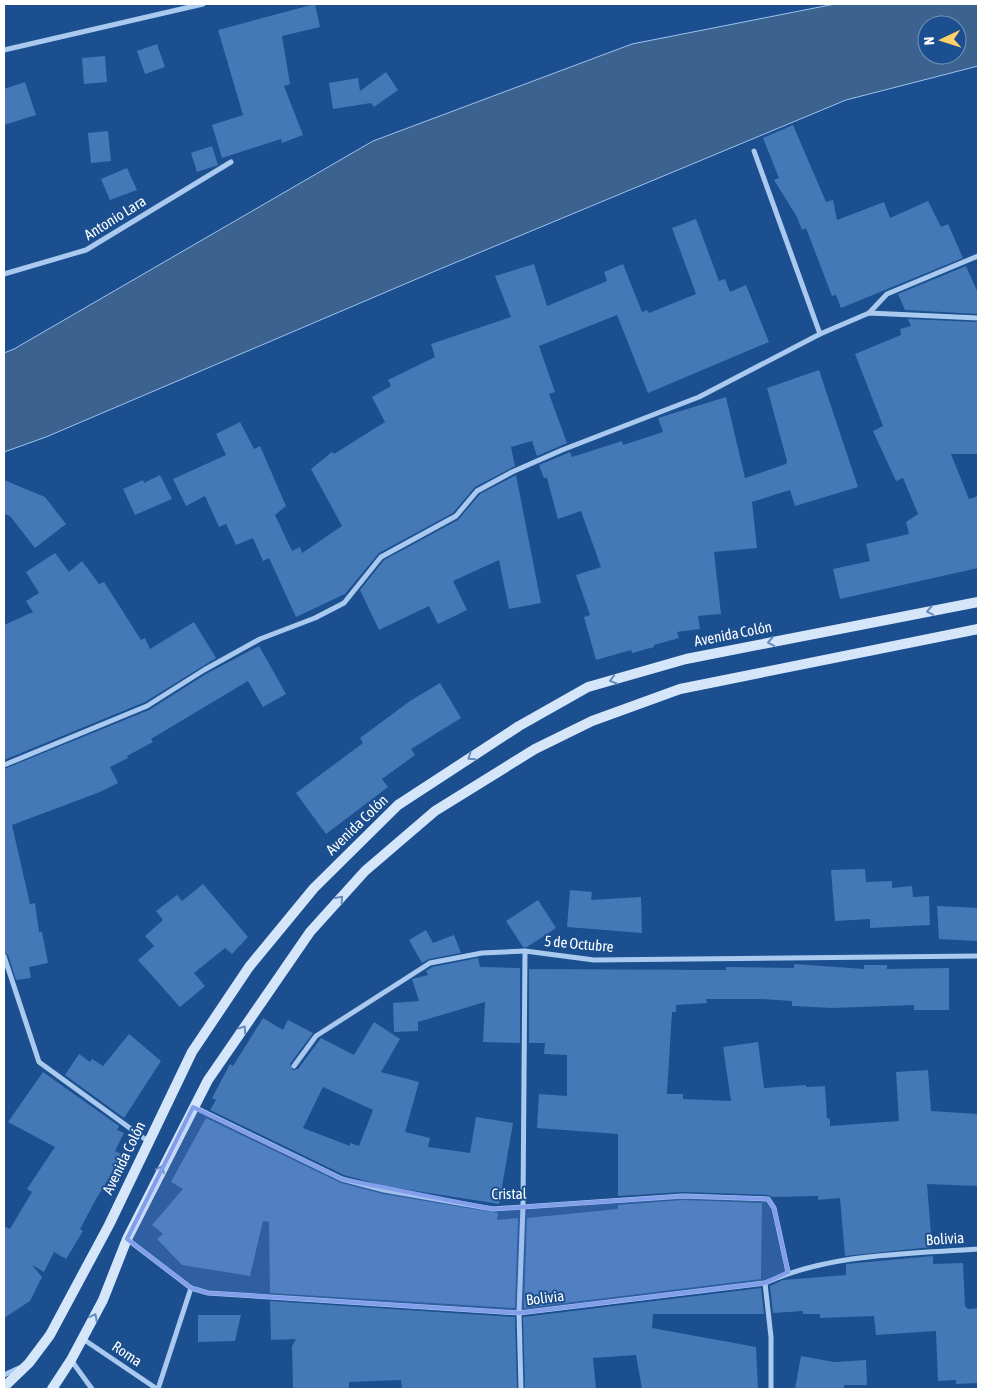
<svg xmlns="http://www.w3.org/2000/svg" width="982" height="1393" font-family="'Asap Condensed',sans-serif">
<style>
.water{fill:#3c6290;stroke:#9cc4f0;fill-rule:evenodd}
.building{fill:#4478b7;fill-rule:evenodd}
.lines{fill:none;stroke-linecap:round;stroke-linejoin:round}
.minor{stroke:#a9c9ee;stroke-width:5}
.secondary{stroke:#d6e6fa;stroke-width:10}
.oneway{stroke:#668bba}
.marked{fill:#839eea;fill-opacity:0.2;stroke:#839eea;stroke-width:4;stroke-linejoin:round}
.labels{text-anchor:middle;stroke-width:4;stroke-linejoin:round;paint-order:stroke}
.street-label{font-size:15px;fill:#fff;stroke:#1b4f8f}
</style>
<rect width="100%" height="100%" fill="#1b4f8f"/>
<path class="water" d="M835,4H978V66L846,100L440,269L46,437L4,452V353L14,349L373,141L632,44ZM927,25H957V55H927Z"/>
<g class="building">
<path d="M315,4L320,27L282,36L290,84L284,86L303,135L282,143L281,139L222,158L212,125L243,115L218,30Z"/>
<path d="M157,44L165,67L145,74L137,51Z"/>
<path d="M105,56L107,82L84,84L82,58Z"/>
<path d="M386,72L398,90L374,107L371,103L333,109L329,83L358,78L360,91Z"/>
<path d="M25,82L36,115L4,125V89Z"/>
<path d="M793,125L826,202L833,200L837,220L884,202L890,218L928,201L941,227L948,224L963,258L841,308L836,295L832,296L806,228L802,230L797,217L774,180L779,178L763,138Z"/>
<path d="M108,131L111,161L91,163L88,133Z"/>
<path d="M212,146L218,165L197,172L191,153Z"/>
<path d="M127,168L137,190L110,200L101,179Z"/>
<path d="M696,219L719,281L725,279L730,292L746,285L769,342L648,393L617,315L539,346L555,392L549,394L567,443L537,456L532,441L511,447L515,466L475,487L453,513L379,553L345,594L296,617L269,558L263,561L253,538L236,545L226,524L219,527L205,496L186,506L173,479L226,455L216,434L240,422L254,449L260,446L286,506L275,515L292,551L300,547L302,553L342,526L311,469L332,452L334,454L385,422L372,397L391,386L388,380L435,357L431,344L511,317L495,276L534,264L547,306L607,281L604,272L623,264L642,312L647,310L649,313L696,294L672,228Z"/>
<path d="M966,266L978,293V314L905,310L898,294Z"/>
<path d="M908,319L978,322V454H951L969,499L978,496V568L840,599L833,569L870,561L866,544L909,534L906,522L918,514L903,478L896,481L873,431L883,426L855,354L901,335L900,329L911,326Z"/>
<path d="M819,370L858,487L795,506L790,490L752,502L757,548L714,552L721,614L698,616L700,629L677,632L679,638L654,645V647L632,653L631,650L596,660L584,617L590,615L576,575L601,567L581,511L558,519L547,478H544L539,465L570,452L572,457L622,441L623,445L663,432L658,418L726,397L745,478L786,464L787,461L767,388Z"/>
<path d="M160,475L172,499L135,515L123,489L143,480L144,483Z"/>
<path d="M516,475L541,603L509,609L499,560L453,581L467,610L438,624L429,606L379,630L360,590L384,560L458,520L480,494Z"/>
<path d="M4,480L45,497L66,524L35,548L10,516L4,514Z"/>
<path d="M55,553L69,572L82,561L99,584L104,582L141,640L145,638L150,649L194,622L216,658L145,702L4,760V625L33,612L26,601L39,593L26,572Z"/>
<path d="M259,646L286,694L263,707L248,681L151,739L153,742L127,756L128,758L110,767L118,783L100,792L12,825L30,904L35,903L39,932H42L48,963L29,967L31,978L16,980L8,955L4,952V769L149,710L206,674Z"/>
<path d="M440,683L461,718L411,749L415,755L382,779L388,787L326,834L296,793L363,743L360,738L410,701Z"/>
<path d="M865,869L866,882L892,881V888L912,886L913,897L929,896L930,925L870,928V919L835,921L831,870Z"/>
<path d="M203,884L248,937L232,954L225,948L194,973L205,986L180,1007L138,960L154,946L145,936L163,920L156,911L177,895L182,901Z"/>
<path d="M570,890L592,892L591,900L641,897L642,933L567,927Z"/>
<path d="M538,900L556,928L527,947H523L506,921Z"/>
<path d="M937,906L978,908V941L939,939Z"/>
<path d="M426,930L433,943L454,935L461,953L429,959L422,963L409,940Z"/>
<path d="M478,958L480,967L520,968V1043L483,1042L485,1002L418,1022V1031L394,1032L393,1003L419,1001L412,979L428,975L426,971L432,967Z"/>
<path d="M794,964L864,969V965H887V969L949,968V1010H914V1005L833,1008L792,1006V1001L761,999H706L707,1003L676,1005V1012H672L667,1094H683V1099L731,1101L723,1047L758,1042L764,1088L806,1085V1087L825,1086L827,1118L830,1119V1126L899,1121L896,1072L928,1070L931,1111L978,1114V1186L927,1184L932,1247L845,1256L840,1198L818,1200V1196L772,1197L768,1195L683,1192L618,1196V1134L537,1128L539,1094L567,1096V1055L544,1054L545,1043H529V969L726,970V967L794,968Z"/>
<path d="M263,1018L283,1030L288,1020L313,1033L290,1064L293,1070L298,1069L321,1038L354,1055L374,1022L400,1039L381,1072L419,1082L405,1132L430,1138L428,1147L470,1153L476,1117L513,1123L499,1204L385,1186L344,1175L210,1110L216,1100L212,1098L230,1064L233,1066ZM323,1087L373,1110L359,1146L350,1143V1146L303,1128Z"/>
<path d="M129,1034L161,1061L124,1118L65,1075L79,1054L90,1062L92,1059L103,1066Z"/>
<path d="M43,1072L119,1126L117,1130L124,1133L115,1151L123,1155L96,1199L80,1229L83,1231L66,1259L54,1252L44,1272L32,1265L42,1277L30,1301L4,1318V1226L10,1229L32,1192L27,1189L55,1147L8,1122Z"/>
<path d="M206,1118L341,1183L383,1194L498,1213L497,1220L518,1218L515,1308L270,1293L269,1222L263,1221L250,1276L182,1265L157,1239L163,1234L152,1225L183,1189L171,1182Z"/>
<path d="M683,1200L762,1203L761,1279L524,1308L527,1218L618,1209V1205Z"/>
<path d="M933,1256V1264L963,1263L965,1306L968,1309L978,1308V1383L956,1384V1380L938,1381L936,1331L876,1335L874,1316L820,1318V1314H803V1311L773,1313L770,1286L783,1280L846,1275V1264Z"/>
<path d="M761,1288L764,1314H653L652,1328L756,1347L758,1389H642L636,1355L593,1358L596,1389H525L523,1317Z"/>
<path d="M270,1301L515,1317L517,1389H402L401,1380L349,1382V1389H293L292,1346L296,1339L271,1340Z"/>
<path d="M198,1315H241L235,1341L198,1342Z"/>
<path d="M801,1356L834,1362L866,1360L867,1385H844V1389H795Z"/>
</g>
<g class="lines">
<g class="minor">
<path d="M4,50L203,4"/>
<path d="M754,151L820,334"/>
<path d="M4,274L86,250L231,162"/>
<path d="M869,313L887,294L978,256"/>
<path d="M4,765L147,706L204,670L260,639L315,618L344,603L381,557L456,516L477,491L512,472L562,450L699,397L820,334L869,313L978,318"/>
<path d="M4,956L39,1062L149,1142"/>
<path d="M294,1066L316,1036L430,963L482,953L525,951"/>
<path d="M194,1107L342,1179L384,1190L493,1209L683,1196L768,1199L774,1208L788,1272"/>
<path d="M127,1239L191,1288L208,1293L519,1313L765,1283C831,1253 907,1254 978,1249"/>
<path d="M765,1283L771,1337V1389"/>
<path d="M83,1339L157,1389"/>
<path d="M71,1360L92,1389"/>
<path d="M4,1375L19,1368"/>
<path d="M158,1389L191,1288"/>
<path d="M521,1389L519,1313L523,1206L525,951L594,960L978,956"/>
</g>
<g class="secondary">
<path d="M4,1387L29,1363L50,1335L109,1225L192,1052L249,967L314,888L398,805L519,726L588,687L686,659L978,602"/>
<path d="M52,1389L71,1360L103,1300L127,1239L208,1080L310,932L365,871L435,811L535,749L592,721L680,689L978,629"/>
</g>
</g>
<defs><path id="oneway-chevron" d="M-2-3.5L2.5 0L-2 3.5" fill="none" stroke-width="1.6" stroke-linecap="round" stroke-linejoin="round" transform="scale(1.25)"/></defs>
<g class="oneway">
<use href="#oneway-chevron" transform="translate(930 611) rotate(169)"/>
<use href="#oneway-chevron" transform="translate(771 642) rotate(169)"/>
<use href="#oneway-chevron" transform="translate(613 680) rotate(164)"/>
<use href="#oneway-chevron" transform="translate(471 757) rotate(146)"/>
<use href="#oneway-chevron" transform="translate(340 899) rotate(-48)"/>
<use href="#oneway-chevron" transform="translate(243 1029) rotate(-55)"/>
<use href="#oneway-chevron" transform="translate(161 1169) rotate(-64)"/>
<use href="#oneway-chevron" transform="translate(94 1317) rotate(-62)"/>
</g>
<path class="marked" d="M193,1107L342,1179L493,1209L683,1196L768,1199L774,1208L788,1272L765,1283L519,1313L208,1293L191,1288L127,1239Z"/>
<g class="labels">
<g class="street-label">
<text transform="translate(115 218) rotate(-32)" y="5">Antonio Lara</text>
<text transform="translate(733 634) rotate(-11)" y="5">Avenida Colón</text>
<text transform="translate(357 825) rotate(-44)" y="5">Avenida Colón</text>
<text transform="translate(579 944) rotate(5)" y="5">5 de Octubre</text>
<text transform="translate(124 1158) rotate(-64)" y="5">Avenida Colón</text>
<text transform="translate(509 1194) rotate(-1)" y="5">Cristal</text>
<text transform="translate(945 1239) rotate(-4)" y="5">Bolivia</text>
<text transform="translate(545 1298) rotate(-7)" y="5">Bolivia</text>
<text transform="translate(127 1354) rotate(34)" y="5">Roma</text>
</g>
</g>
<rect width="982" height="1393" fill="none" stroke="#ffffff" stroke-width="10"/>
<g transform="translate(942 40) rotate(266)"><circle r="24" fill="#1b4f8f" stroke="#7695bc"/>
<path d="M0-4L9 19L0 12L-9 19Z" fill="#ffd166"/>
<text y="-8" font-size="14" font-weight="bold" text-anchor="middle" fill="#ffffff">N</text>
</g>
</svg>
